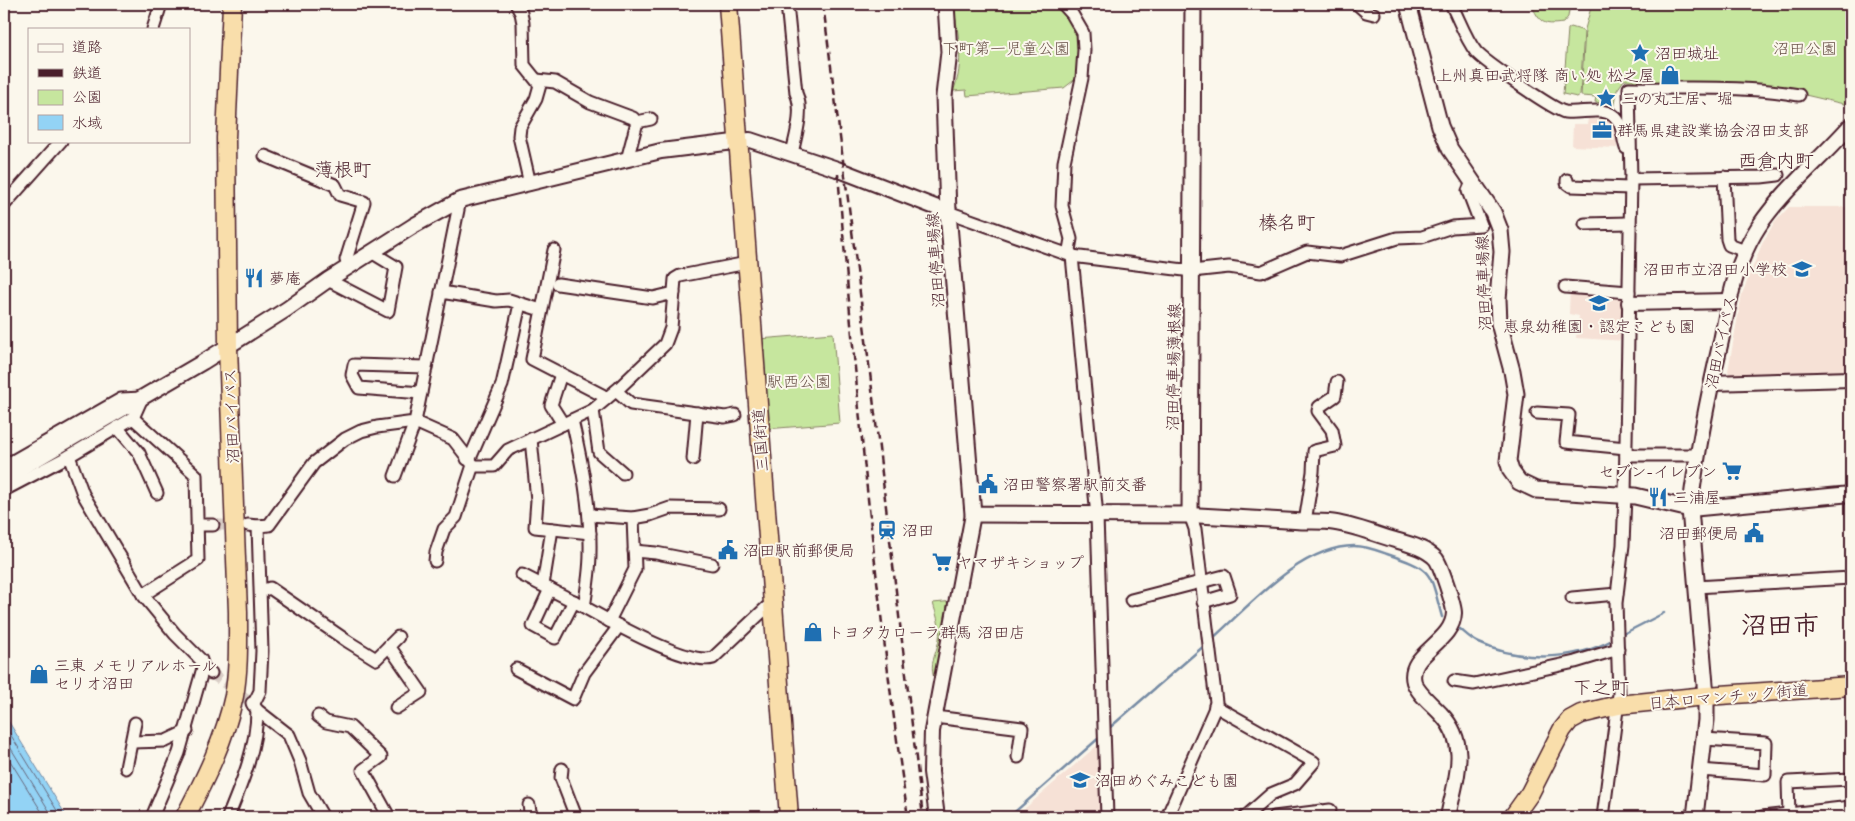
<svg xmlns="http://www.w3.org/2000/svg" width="1855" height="821" font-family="'Comic Neue','Klee One',sans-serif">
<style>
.built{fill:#f6e1d6}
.green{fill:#c6e69e;stroke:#888264}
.water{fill:#93d3f5;stroke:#768ba4}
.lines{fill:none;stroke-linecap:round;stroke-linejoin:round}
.shore{stroke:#67677c;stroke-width:1}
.stream{stroke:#768ba4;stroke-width:2.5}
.minor-tunnel{stroke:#d8ccc5;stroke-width:11;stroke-dasharray:11 5.5;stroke-linecap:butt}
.minor-casing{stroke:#4a1f2b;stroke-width:15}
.tertiary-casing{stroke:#4a1f2b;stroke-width:18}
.secondary-casing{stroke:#4a1f2b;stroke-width:19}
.trunk-casing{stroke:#4a1f2b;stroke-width:21}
.minor{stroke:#fbf7ec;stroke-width:11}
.tertiary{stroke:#fbf7ec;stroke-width:14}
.secondary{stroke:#fbf7ec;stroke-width:15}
.trunk{stroke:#f9deab;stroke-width:18}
.rail{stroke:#4a1f2b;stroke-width:2.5;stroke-dasharray:8 4;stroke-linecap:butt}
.labels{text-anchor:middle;stroke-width:4;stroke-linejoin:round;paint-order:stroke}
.park-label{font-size:16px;fill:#695148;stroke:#fbf7ec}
.poi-label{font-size:16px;fill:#4a1f2b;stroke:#fbf7ec;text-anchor:start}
.street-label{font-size:16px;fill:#4a1f2b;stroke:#fbf7ec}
.quarter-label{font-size:19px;fill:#4a1f2b;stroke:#fbf7ec}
.town-label{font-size:26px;font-weight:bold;fill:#4a1f2b;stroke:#fbf7ec}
</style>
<rect width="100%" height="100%" fill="#fbf7ec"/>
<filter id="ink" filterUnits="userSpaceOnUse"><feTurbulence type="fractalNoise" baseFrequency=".02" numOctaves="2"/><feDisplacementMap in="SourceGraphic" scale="10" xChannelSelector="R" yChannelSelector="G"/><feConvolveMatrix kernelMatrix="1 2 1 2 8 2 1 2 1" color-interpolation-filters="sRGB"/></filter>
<g filter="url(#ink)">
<g class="built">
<path d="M1588,119L1616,120L1617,148L1572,146L1573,124H1587Z"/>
<path d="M1789,207H1851V372L1730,377L1728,371L1742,294L1762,244L1774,223Z"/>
<path d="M1570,287L1629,292L1628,341L1576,338L1579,316L1569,314Z"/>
<path d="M1101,742L1103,817H1015Z"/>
</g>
<g class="green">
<path d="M953,4H1060L1079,36L1078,77L1064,88L967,96L966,90L953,91C965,66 958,31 953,4Z"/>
<path d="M1531,4H1570L1568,17L1563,23C1542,26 1540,22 1531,4Z"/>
<path d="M1592,4H1851V114L1850,115L1848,105L1801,94L1641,86L1633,80H1624L1617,90L1615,105L1595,102L1596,97L1581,96L1585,29Z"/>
<path d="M1571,27L1581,30L1584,32L1580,95L1577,97L1563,94L1568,29Z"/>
<path d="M833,333L840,423L766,429L759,339Z"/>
<path d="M954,601L936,685C928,662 935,660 939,639C941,627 936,614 933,603Z"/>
</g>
<path class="water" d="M4,714L67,817H4Z"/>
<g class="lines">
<g class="shore">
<path d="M4,724L61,817"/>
<path d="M4,737L53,817"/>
<path d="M4,751L45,817"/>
</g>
<g class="stream">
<path d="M1460,629C1466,634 1472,640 1479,643C1520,662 1574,661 1614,639"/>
<path d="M1621,635L1664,613"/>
<path d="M1213,638C1250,605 1301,546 1354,546C1366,546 1376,550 1387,554C1434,570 1429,570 1442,617"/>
<path d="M1107,730L1205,645"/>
<path d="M1009,817L1100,737"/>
</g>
<g class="minor-tunnel">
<path d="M213,525H241"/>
<path d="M211,673L252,703"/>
</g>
<defs>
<g id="minor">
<path d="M516,4L521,13L523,23L524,65L540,85L536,99L520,127L519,136L530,184"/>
<path d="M787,4L796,93C804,110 796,135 792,153"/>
<path d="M1063,4L1072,14L1083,33L1084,50L1082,78L1064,162L1062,206L1071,239L1069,250L1072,256L1097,516L1107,817"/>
<path d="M1357,4L1366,12L1374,14"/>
<path d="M1451,4C1459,19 1465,38 1476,52C1485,62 1554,110 1565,112C1581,114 1601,106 1614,116C1624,124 1622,138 1626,148"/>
<path d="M153,29L161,4"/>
<path d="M537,80L555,82L590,102L633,118L637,122"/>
<path d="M265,156L335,185L340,195L364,202L346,260L349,267"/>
<path d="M627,160L637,122L651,119"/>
<path d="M1724,177L1727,239L1729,245L1745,251"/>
<path d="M1631,179L1761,177L1778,175"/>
<path d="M1567,180V183L1571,186L1630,188"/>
<path d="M4,205L61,141"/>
<path d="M948,212L1072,256L1192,271L1229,267L1261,272L1307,252L1340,256L1397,238L1422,237L1452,227L1481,225L1468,191L1472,182"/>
<path d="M1585,224L1629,223"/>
<path d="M554,250L532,359L602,395L606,399"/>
<path d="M328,280L388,311L396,267L373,253"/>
<path d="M558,284L653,298L674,293"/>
<path d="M1565,287L1629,292"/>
<path d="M441,292L496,301L509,300L541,310"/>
<path d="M561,374L551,405L563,424"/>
<path d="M616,391L631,404L725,417L735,415"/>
<path d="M421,393L359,388L352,375L354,365L426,367"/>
<path d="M593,410L599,452L623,473"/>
<path d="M1537,413L1569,415L1566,442L1626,448"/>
<path d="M133,418L196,475L198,560L143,595"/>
<path d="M572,420C582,464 591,508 590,553C590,571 587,589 584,607C609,621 688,666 713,658L766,608L772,604"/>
<path d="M117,427L139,453L157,493"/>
<path d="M531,439L537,500L535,527L590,533"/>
<path d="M1626,455H1698"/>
<path d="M467,459L471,456L502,385L520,304"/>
<path d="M693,459L697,413"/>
<path d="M4,466L121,399L142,398L133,418L69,456L83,494L143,595L175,634L201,660L203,668L211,673"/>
<path d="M395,476L415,422L453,439L474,466H494L508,450L593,410L619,388L665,344L671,328L675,279L680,276L747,263"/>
<path d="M4,490L69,456"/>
<path d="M589,515L633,518L650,515L670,508L719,509"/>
<path d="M1305,522L1313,472L1314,451L1335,446L1332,430L1318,411L1319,407L1335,396L1337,382"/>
<path d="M198,525H213"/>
<path d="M248,525L258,526L269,525L314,463L345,439L361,431L377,427L415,422L460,200"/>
<path d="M634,551L656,553L712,564"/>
<path d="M435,561L436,552L444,529L456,517L473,465"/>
<path d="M522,575L581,605"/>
<path d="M543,585L552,529"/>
<path d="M1696,587L1851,578"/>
<path d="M550,589L533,626L555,638L574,601"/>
<path d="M261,591L270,588L347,641L376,659L398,637"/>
<path d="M1572,598L1617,594"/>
<path d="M1131,600L1224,576L1230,594L1203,602"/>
<path d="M609,621L635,569L633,518"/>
<path d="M389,646L421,692L396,708"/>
<path d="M516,669L573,699L584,673L619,626"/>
<path d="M1454,681L1474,684L1575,662L1618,649"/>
<path d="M252,703L257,710L289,735L300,761L309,793L323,817"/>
<path d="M253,705L260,691L262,651L258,526"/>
<path d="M1215,706L1314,762L1295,784L1271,794L1245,817"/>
<path d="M318,716L326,722L350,727L381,757L363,770L389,817"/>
<path d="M935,717L1022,728L1018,757"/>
<path d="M132,742L166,741L187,731"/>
<path d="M126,768L135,723"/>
<path d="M562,769L561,778L576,817"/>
<path d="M1700,770L1765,775L1766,743L1704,739"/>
<path d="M529,805L531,817"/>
<path d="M1789,815L1788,782L1851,779"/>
<path d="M152,817L179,753L203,668"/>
<path d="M228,817C242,783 257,747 257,710"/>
<path d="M1167,817L1214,710L1216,702L1195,529L1190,515"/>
<path d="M1274,817L1330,810"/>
<path d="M1603,817L1619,694L1616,603L1623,545L1625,495L1631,179L1629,88C1685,89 1744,85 1799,95"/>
<path d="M1762,817L1851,807"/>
</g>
<g id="tertiary">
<path d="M1851,125C1821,159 1784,189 1759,226C1736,261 1729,301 1721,341C1708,396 1697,452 1690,509L1851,494"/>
<path d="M1629,303L1729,301"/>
<path d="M1712,383L1851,379"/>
<path d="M4,478L203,362L287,309L328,280L413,226L460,200L661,151L750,140L837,169L948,212"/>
<path d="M1190,515C1225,517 1260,519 1295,521C1307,522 1318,521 1329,522C1351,524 1374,534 1395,540C1409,544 1426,548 1436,559C1441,566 1454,605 1454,613C1453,643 1406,654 1414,682C1418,694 1433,705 1441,714C1471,746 1455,779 1448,817"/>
<path d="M937,817L931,772L932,731L973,514"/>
</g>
<g id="secondary">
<path d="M946,4L949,52L944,96L948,212L973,514L1190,515L1193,4"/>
<path d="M1408,4L1440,126L1450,149L1493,212L1500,230L1502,252L1498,299L1499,323L1512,371L1516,394L1508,461L1511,471L1519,482L1536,490L1635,496L1690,509L1706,696V720L1695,817"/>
</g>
<g id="trunk">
<path d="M728,4L789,817"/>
<path d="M185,817C205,779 225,739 234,696C239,669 238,640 238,612L228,347L226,138L232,4"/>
<path d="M1513,817L1530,793L1562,730L1570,720L1581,714L1618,705L1706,696L1851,686"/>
</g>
</defs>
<use href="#minor" class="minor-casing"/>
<use href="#tertiary" class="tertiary-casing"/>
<use href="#secondary" class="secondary-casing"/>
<use href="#trunk" class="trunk-casing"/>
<use href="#minor" class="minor"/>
<use href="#tertiary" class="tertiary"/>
<use href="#secondary" class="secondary"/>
<use href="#trunk" class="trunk"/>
<g class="rail">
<path d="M823,4L868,356L923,817"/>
<path d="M838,174C856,389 876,604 908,817"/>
</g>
</g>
</g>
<defs>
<symbol id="sight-bare" viewBox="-9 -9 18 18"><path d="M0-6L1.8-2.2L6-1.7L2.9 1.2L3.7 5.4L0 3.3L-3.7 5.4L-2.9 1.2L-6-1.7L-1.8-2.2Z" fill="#1f6fb2" stroke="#fbf7ec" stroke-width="2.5" paint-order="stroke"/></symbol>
<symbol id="shop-bare" viewBox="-9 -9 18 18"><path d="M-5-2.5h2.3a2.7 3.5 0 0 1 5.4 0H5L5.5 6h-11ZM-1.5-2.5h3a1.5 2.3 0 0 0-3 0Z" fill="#1f6fb2" stroke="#fbf7ec" stroke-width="2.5" paint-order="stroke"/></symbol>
<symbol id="office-bare" viewBox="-9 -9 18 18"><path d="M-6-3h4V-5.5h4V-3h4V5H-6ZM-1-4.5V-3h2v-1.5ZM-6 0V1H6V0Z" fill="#1f6fb2" stroke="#fbf7ec" stroke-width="2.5" paint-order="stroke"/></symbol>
<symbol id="school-bare" viewBox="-9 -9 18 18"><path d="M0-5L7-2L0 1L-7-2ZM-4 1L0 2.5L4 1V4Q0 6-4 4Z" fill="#1f6fb2" stroke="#fbf7ec" stroke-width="2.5" paint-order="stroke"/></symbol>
<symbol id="restaurant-bare" viewBox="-9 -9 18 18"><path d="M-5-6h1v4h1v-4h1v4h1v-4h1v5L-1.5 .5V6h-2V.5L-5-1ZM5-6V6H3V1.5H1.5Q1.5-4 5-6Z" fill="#1f6fb2" stroke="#fbf7ec" stroke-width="2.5" paint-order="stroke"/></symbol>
<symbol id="supermarket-bare" viewBox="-9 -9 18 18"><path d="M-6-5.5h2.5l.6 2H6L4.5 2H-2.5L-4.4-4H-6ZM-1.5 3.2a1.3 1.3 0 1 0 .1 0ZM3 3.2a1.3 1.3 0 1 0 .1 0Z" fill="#1f6fb2" stroke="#fbf7ec" stroke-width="2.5" paint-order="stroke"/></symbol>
<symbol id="civic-bare" viewBox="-9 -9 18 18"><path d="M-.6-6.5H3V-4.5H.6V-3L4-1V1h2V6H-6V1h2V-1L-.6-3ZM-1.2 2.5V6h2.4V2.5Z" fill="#1f6fb2" stroke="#fbf7ec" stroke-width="2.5" paint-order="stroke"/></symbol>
<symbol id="station-bare" viewBox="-9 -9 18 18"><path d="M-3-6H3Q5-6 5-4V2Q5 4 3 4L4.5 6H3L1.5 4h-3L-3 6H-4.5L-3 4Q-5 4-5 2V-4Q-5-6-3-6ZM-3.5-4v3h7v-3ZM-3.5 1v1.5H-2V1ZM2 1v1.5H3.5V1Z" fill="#1f6fb2" stroke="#fbf7ec" stroke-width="2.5" paint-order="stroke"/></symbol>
</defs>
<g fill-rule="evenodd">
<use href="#sight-bare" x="1626" y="39" width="28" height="28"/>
<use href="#shop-bare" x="1656" y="61" width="28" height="28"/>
<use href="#sight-bare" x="1592" y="84" width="28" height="28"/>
<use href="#office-bare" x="1588" y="116" width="28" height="28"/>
<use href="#school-bare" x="1788" y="255" width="28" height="28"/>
<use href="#restaurant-bare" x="240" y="264" width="28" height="28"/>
<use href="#school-bare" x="1585" y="289" width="28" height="28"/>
<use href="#supermarket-bare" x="1718" y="457" width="28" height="28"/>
<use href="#civic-bare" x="974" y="470" width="28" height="28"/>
<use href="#restaurant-bare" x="1644" y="483" width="28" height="28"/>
<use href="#station-bare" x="873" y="516" width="28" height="28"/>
<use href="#civic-bare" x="1740" y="519" width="28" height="28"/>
<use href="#civic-bare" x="714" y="536" width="28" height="28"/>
<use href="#supermarket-bare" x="928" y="548" width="28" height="28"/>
<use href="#shop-bare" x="799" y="618" width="28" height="28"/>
<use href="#shop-bare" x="25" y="660" width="28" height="28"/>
<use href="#school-bare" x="1066" y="766" width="28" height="28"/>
</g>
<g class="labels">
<g class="park-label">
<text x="1006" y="54">下町第一児童公園</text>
<text x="1805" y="54">沼田公園</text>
<text x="799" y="387">駅西公園</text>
</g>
<g class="poi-label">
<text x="1655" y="59">沼田城址</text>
<text x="1655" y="81" text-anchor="end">上州真田武将隊 商い処 松之屋</text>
<text x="1621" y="104">三の丸土居、堀</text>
<text x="1617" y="136">群馬県建設業協会沼田支部</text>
<text x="1787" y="275" text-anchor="end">沼田市立沼田小学校</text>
<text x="269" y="284">夢庵</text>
<text x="1599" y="332" text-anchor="middle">恵泉幼稚園・認定こども園</text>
<text x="1717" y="477" text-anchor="end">セブン-イレブン</text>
<text x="1003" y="490">沼田警察署駅前交番</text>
<text x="1673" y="503">三浦屋</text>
<text x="902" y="536">沼田</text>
<text x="1739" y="539" text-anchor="end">沼田郵便局</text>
<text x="743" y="556">沼田駅前郵便局</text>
<text x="957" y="568">ヤマザキショップ</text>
<text x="828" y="638">トヨタカローラ群馬 沼田店</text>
<text x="54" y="671">三東 メモリアルホール<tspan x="54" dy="18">セリオ沼田</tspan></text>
<text x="1095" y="786">沼田めぐみこども園</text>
</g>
<g class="street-label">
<text transform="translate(935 260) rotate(-94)" y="6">沼田停車場線</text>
<text transform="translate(1483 283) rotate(-92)" y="6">沼田停車場線</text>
<text transform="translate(1720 342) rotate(-78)" y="6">沼田バイパス</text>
<text transform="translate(1173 367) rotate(-89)" y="6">沼田停車場薄根線</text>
<text transform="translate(231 416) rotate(-92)" y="6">沼田バイパス</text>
<text transform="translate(760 440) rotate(-94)" y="6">三国街道</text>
<text transform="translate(1728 696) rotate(-5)" y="6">日本ロマンチック街道</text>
</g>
<g class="quarter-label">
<text x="1776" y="167">西倉内町</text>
<text x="343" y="176">薄根町</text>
<text x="1287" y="229">榛名町</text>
<text x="1601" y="694">下之町</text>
</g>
<g class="town-label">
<text x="1780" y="634">沼田市</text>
</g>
</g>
<rect width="1855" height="821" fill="none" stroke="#fbf7ec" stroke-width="20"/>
<rect x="10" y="10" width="1835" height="801" fill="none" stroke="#4a1f2b" stroke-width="2" filter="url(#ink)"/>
<rect x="28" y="28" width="162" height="115" fill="#fbf7ec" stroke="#b4a19f"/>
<rect x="38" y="44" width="25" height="8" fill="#fbf7ec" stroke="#b4a19f"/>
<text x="72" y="52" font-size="15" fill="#4a1f2b">道路</text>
<rect x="38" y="69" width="25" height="8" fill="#4a1f2b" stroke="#b4a19f"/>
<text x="72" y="78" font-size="15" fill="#4a1f2b">鉄道</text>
<rect x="38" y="90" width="25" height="15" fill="#c6e69e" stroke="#b4a19f"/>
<text x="72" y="102" font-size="15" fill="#4a1f2b">公園</text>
<rect x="38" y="115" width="25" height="15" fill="#93d3f5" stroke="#b4a19f"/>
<text x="72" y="128" font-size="15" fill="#4a1f2b">水域</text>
</svg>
